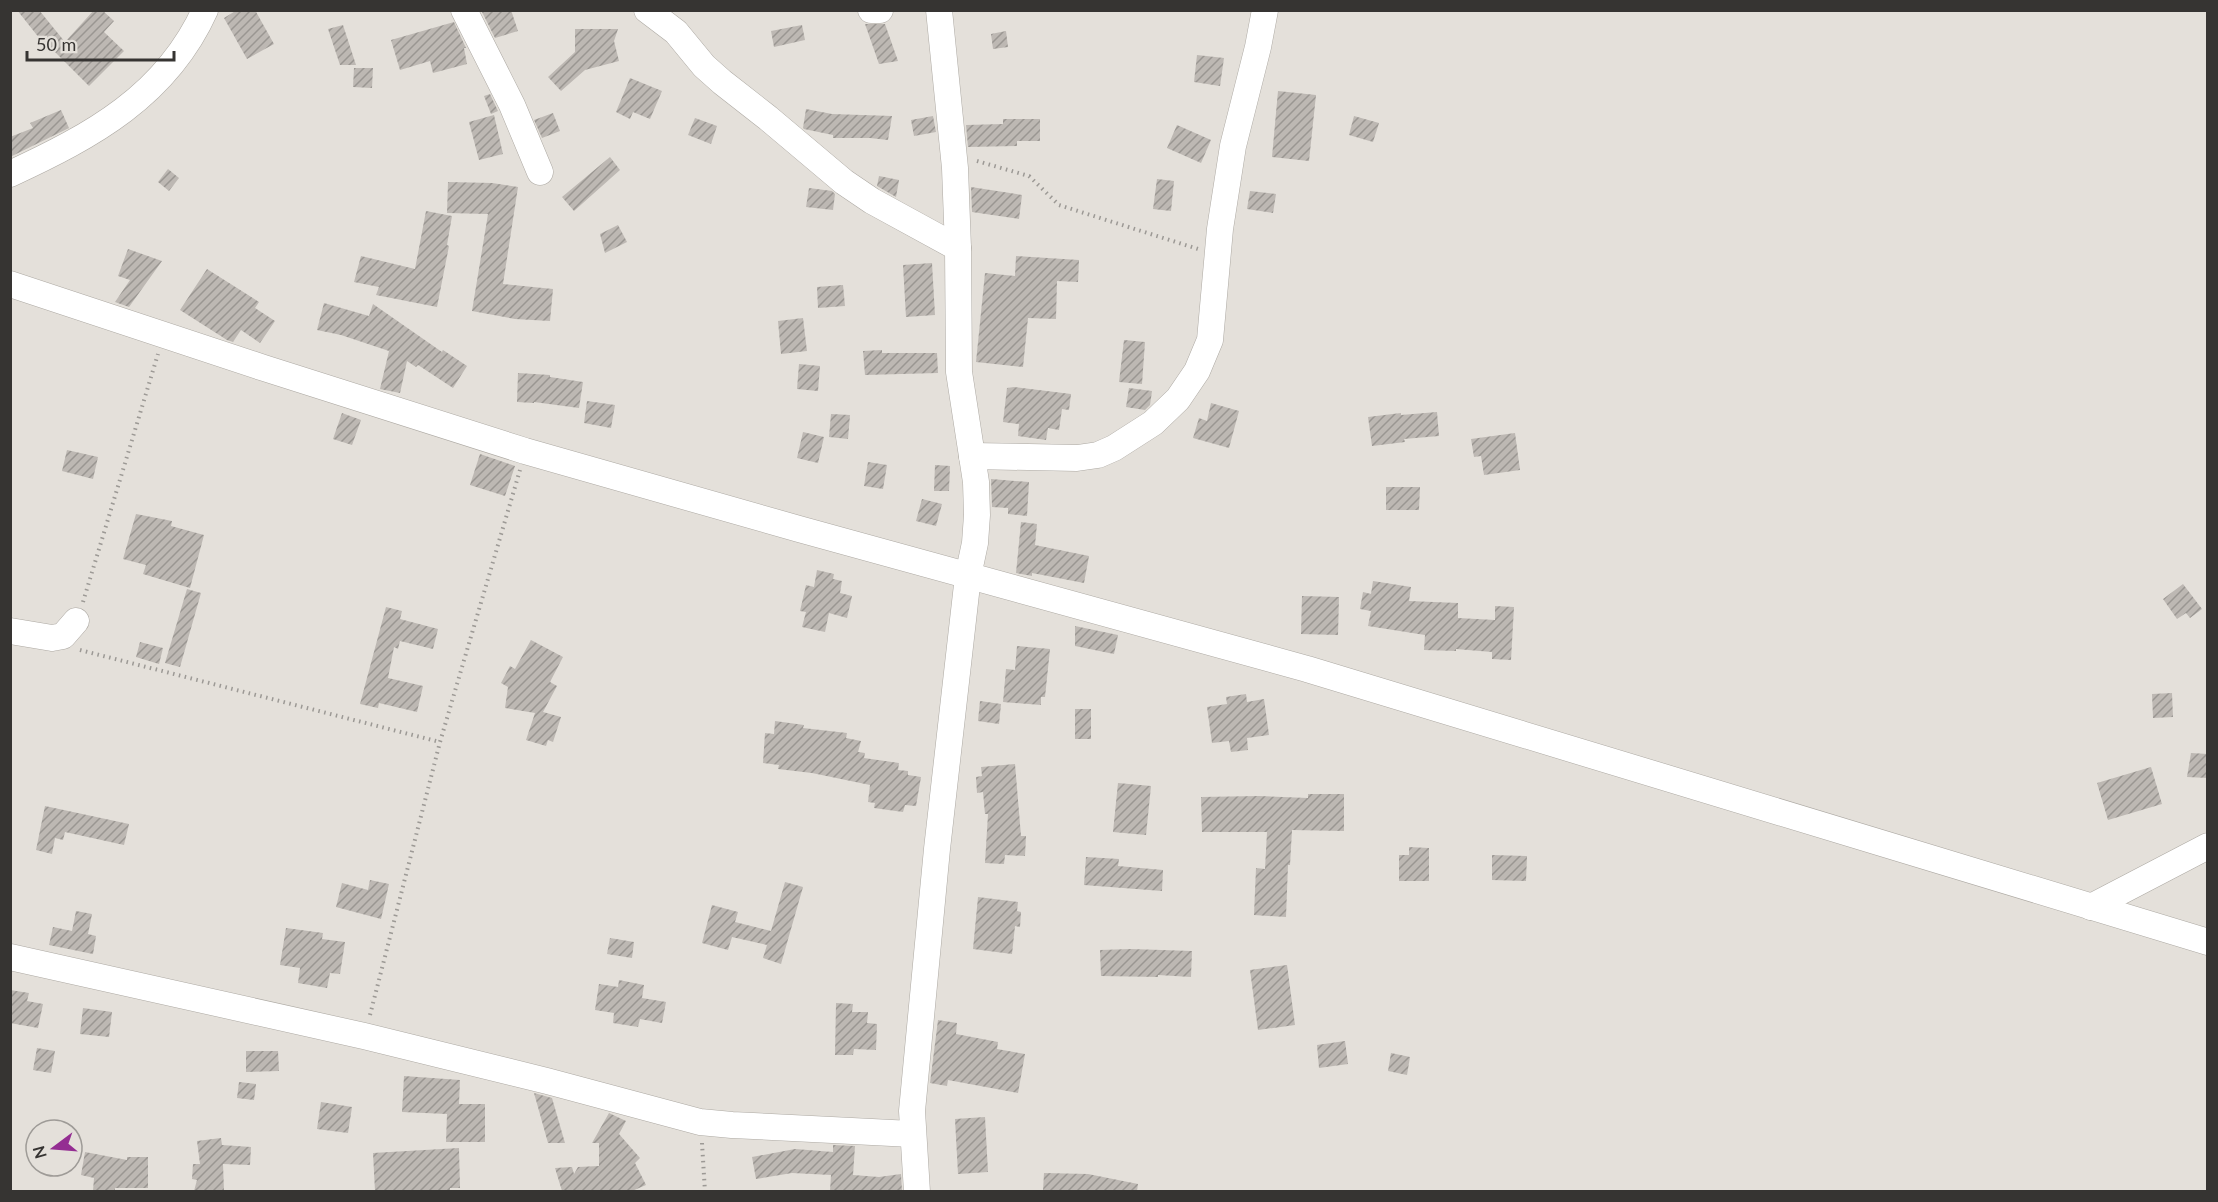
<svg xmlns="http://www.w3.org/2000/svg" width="2218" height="1202" font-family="Lato,sans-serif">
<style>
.building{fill:url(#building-hatch)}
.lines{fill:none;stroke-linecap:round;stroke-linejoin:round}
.minor-casing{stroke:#ada9a3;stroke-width:27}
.path{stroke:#9c9995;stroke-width:4;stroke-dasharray:1.5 4.5;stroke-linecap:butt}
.minor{stroke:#fff;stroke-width:26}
</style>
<defs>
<pattern id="building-hatch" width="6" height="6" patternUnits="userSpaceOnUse" patternTransform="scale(1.5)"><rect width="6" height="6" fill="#bdb8b3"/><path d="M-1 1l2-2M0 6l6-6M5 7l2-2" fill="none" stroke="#9a9692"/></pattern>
</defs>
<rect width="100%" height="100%" fill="#e4e0da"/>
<!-- building -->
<g class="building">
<polygon points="17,10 39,10 65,42 94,10 102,10 114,21 104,32 124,51 89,86 54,51 51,53"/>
<polygon points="237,10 255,10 274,44 247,59 224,18"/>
<polygon points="481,10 511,10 518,31 495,38"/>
<polygon points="454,22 466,48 464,48 467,64 433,73 430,61 400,70 391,40"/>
<polygon points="865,24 885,24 898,61 879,64"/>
<polygon points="343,25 356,65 340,65 328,29"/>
<polygon points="802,25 805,40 774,47 771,31"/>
<polygon points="575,29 618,29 614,41 619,61 585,70 561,91 548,77 575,52"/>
<polygon points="1006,31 1008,47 993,49 991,34"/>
<polygon points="1197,55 1224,58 1220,86 1194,82"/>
<polygon points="354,68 373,68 372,88 353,87"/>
<polygon points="630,78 662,91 650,119 633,112 630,119 616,112"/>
<polygon points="1278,91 1316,95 1309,161 1272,157"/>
<polygon points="490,94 498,111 491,114 484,96"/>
<polygon points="806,109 832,114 892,116 888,140 870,138 833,138 833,135 804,129 803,128"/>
<polygon points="61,110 69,128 10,157 10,137 33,128 30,123"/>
<polygon points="553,113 560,131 542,138 534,120"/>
<polygon points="494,115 503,154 479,160 469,122"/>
<polygon points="933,116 936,132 914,136 911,120"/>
<polygon points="1354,116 1379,123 1373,142 1349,135"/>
<polygon points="695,118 717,126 711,144 688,135"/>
<polygon points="1003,119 1040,119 1040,141 1017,141 1017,146 968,147 966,125 1003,124"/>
<polygon points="1177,125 1211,140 1201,163 1167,148"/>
<polygon points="610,157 620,170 574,211 562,197"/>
<polygon points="168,169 179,178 169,191 158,182"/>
<polygon points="879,176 899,180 896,197 877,186"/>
<polygon points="1157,179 1174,181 1171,211 1153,209"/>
<polygon points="448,182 492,183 518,187 503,284 553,289 550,321 515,319 472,311 488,214 447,213"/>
<polygon points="971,187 1022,195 1019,219 972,212"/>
<polygon points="809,188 832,191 835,194 833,210 806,207"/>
<polygon points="1250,191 1276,194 1273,213 1247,209"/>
<polygon points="426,211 452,216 447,245 449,246 437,307 376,295 379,287 354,282 361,256 415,269"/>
<polygon points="618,225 627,242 605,253 600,234"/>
<polygon points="128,249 162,261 129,307 115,302 130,280 118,276"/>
<polygon points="1016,256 1079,260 1078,282 1057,281 1056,319 1028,318 1023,367 976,362 985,273 1015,276"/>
<polygon points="932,263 935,315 906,317 903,265"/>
<polygon points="207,269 259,302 255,308 275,321 260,343 241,330 233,342 227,340 180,310"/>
<polygon points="843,285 845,306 818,308 817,287"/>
<polygon points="324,303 369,316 373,304 442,352 443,350 467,366 453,388 418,365 416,367 407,361 400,393 380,389 389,351 341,335 317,330"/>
<polygon points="803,318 807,351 781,354 778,321"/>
<polygon points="1124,340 1145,342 1142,384 1119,382"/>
<polygon points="882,350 882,353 937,353 938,373 865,375 863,351"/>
<polygon points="799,364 820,366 818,391 797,389"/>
<polygon points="518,373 550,375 550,377 583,382 579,408 534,402 534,403 517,402"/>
<polygon points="1014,387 1071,394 1069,410 1062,409 1059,430 1048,428 1046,440 1018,436 1019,424 1003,422 1007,388"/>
<polygon points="1129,388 1152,391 1150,405 1145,410 1126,407"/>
<polygon points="587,401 615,405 611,428 584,423"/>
<polygon points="1211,403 1239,411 1229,448 1193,438 1199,418 1207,421"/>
<polygon points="1437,412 1439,436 1404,439 1405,442 1372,446 1368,417 1401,413 1401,415"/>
<polygon points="342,413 361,420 352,445 333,439"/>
<polygon points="831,414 850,415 848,439 829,437"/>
<polygon points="803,432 824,437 818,463 797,458"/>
<polygon points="1515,433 1520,470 1484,475 1481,456 1474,457 1471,439"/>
<polygon points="67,450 98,457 93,479 62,471"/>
<polygon points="480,454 515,466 505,496 470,485"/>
<polygon points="868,462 887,465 883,489 864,486"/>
<polygon points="935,465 950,466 949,491 934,491"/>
<polygon points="991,479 1029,482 1027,516 1008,514 1008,508 992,507"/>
<polygon points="1386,487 1420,487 1419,510 1386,510"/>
<polygon points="922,499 942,504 936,526 916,521"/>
<polygon points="136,514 172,521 171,526 204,535 190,588 143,574 146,565 123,559"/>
<polygon points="1021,522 1037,524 1035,545 1089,556 1084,583 1032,573 1032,576 1016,573"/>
<polygon points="817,570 834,574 833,579 842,581 840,593 852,596 847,618 829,613 825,632 802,627 806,612 800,611 806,585 814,587"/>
<polygon points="1373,581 1411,587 1409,601 1458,603 1458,618 1495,620 1495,606 1514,607 1511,660 1492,659 1492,652 1456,649 1456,651 1424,650 1425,635 1368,626 1371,611 1360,609 1363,592 1371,594"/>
<polygon points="2183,584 2202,609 2190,618 2186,613 2177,619 2163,599"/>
<polygon points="187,589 201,593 180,667 165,663"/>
<polygon points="1302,596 1339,597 1338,635 1301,634"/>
<polygon points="386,607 402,611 400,619 438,629 433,649 400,641 398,649 394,647 388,678 423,686 417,712 379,703 378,708 360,704"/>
<polygon points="1075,626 1118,635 1114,654 1075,646"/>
<polygon points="531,640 563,657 550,682 557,686 543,712 561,717 553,742 548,740 546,746 526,740 535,713 505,708 508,687 501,683 510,666 515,669"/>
<polygon points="140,642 163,648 159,664 136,657"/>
<polygon points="1017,646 1050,649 1045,697 1041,697 1041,705 1003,702 1006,669 1015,670"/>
<polygon points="2172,693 2173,717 2153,718 2152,694"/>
<polygon points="1246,694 1247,702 1264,699 1269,735 1247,738 1248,750 1231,752 1229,741 1212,743 1207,707 1227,704 1226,697"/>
<polygon points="980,701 1001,704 999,724 978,721"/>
<rect x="1075" y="709" width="16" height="30"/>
<polygon points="775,721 804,725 803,728 847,733 846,738 861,741 858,752 865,753 864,758 899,763 898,770 908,771 908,775 921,777 916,806 905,805 903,812 874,808 875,803 868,802 870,785 812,773 778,769 779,765 763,763 765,733 774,734"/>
<polygon points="2191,753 2208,754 2208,778 2187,777"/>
<polygon points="1015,764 1021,836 1026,836 1025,856 1005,855 1004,864 985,863 988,814 985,814 983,792 977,793 976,777 982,776 981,767"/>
<polygon points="2151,767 2162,804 2108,820 2097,783"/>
<polygon points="1118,783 1151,786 1146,835 1113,832"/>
<polygon points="1308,794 1344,794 1344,831 1292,830 1290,865 1288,865 1286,917 1254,915 1256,868 1265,869 1267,832 1202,832 1201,797 1259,796 1308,798"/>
<polygon points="45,806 129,824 124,845 65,832 63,840 55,838 52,854 36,850"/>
<polygon points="1409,847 1429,848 1429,881 1399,881 1399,855 1409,855"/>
<polygon points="1492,855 1527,856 1526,881 1492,880"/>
<polygon points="1086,857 1119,859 1118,866 1163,870 1162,891 1084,885"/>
<polygon points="370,880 389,884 381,919 336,907 342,883 368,890"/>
<polygon points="785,882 803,887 781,964 763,958 767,945 732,937 728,950 702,943 712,905 738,912 735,922 771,931"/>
<polygon points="978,897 1018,902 1017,911 1021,912 1020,927 1015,926 1012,954 973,949"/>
<polygon points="76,911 92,914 88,934 96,936 93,954 49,945 53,927 72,931"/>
<polygon points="286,928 323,933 322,939 345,942 340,974 330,973 327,988 298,983 300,968 280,965"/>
<polygon points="610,938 634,942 632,958 607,954"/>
<polygon points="1131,949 1192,951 1191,977 1158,975 1158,977 1101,976 1100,950"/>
<polygon points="1287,965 1295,1025 1258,1030 1250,970"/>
<polygon points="619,980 644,985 642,998 666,1002 662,1023 640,1019 638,1027 613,1023 614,1013 595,1010 599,984 618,987"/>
<polygon points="10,990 29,993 27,1001 43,1004 38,1028 10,1023"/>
<polygon points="836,1003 853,1004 852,1012 868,1012 867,1023 877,1024 876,1050 854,1049 853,1055 835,1055"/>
<polygon points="83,1008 112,1012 109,1037 80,1034"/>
<polygon points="938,1020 957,1023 956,1034 998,1042 997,1049 1025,1054 1018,1093 948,1080 947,1086 930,1083"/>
<polygon points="1345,1041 1348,1064 1319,1068 1317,1045"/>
<polygon points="37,1048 55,1051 51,1073 33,1070"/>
<polygon points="246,1051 278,1051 279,1071 246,1072"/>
<polygon points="1391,1053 1410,1057 1407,1075 1388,1071"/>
<polygon points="404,1076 460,1080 459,1104 485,1104 485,1142 446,1142 447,1114 402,1112"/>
<polygon points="239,1082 256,1084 254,1100 237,1098"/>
<polygon points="534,1093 552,1098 565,1143 548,1143"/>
<polygon points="321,1102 352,1107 348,1133 317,1129"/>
<polygon points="609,1113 626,1121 619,1134 640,1158 635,1163 646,1185 632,1191 562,1191 555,1168 572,1167 574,1174 578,1167 599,1166 599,1143 592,1143"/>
<polygon points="985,1117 988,1172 958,1174 955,1119"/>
<polygon points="221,1138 222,1145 251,1147 250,1165 223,1164 224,1191 194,1191 197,1180 192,1179 193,1164 200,1164 197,1141"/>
<polygon points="833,1145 855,1146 853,1175 879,1177 901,1174 902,1191 830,1191 831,1175 792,1173 756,1179 752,1157 795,1149 833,1152"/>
<polygon points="459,1148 460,1188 450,1188 450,1191 375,1191 373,1153"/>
<polygon points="85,1152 127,1160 127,1157 148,1157 148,1188 115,1188 115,1191 93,1191 94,1178 81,1175"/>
<polygon points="1044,1173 1088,1174 1138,1184 1137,1191 1043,1191"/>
</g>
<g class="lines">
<!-- minor casing -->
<g class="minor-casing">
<g id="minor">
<polyline points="464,10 512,105 540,172"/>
<polyline points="647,10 676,32 704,66 722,82 768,118 844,182 872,201 958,248"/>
<polyline points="871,10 880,10"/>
<path d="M10,174C92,136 166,96 205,10"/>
<polyline points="10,284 264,368 525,451 799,529 1307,669 2208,942"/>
<polyline points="972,456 1077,458 1098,455 1114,448 1153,423 1178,399 1197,371 1210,340 1220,229 1233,146 1258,47 1265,10"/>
<polyline points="10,631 52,638 63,636 76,621"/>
<polyline points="2091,907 2208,846"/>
<polyline points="10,957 364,1036 547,1081 700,1122 732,1125 912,1134"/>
<polyline points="917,1192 912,1111 937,849 968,576 975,543 977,515 976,482 959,372 958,248 955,168 939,10"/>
</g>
</g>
<!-- path -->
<g class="path">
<polyline points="977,161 1029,176 1059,205 1198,249"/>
<polyline points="83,602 158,354"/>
<polyline points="80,650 440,742"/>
<polyline points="370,1015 440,742 520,470"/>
<polyline points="702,1143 705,1192"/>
</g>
<!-- minor -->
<use href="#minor" class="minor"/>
</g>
<!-- border -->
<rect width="2218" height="1202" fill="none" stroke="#363432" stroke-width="24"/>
<!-- north arrow -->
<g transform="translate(54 1148) rotate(254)"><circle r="28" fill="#e4e0da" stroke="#9e9b97" stroke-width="1.5"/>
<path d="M0-4.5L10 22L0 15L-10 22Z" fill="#942d92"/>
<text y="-9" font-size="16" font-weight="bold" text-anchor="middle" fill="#363432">N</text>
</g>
<!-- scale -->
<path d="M27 51v9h147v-9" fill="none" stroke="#363432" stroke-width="3"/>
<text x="36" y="51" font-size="18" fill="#363432" stroke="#e4e0da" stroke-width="4.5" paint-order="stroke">50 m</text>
</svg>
